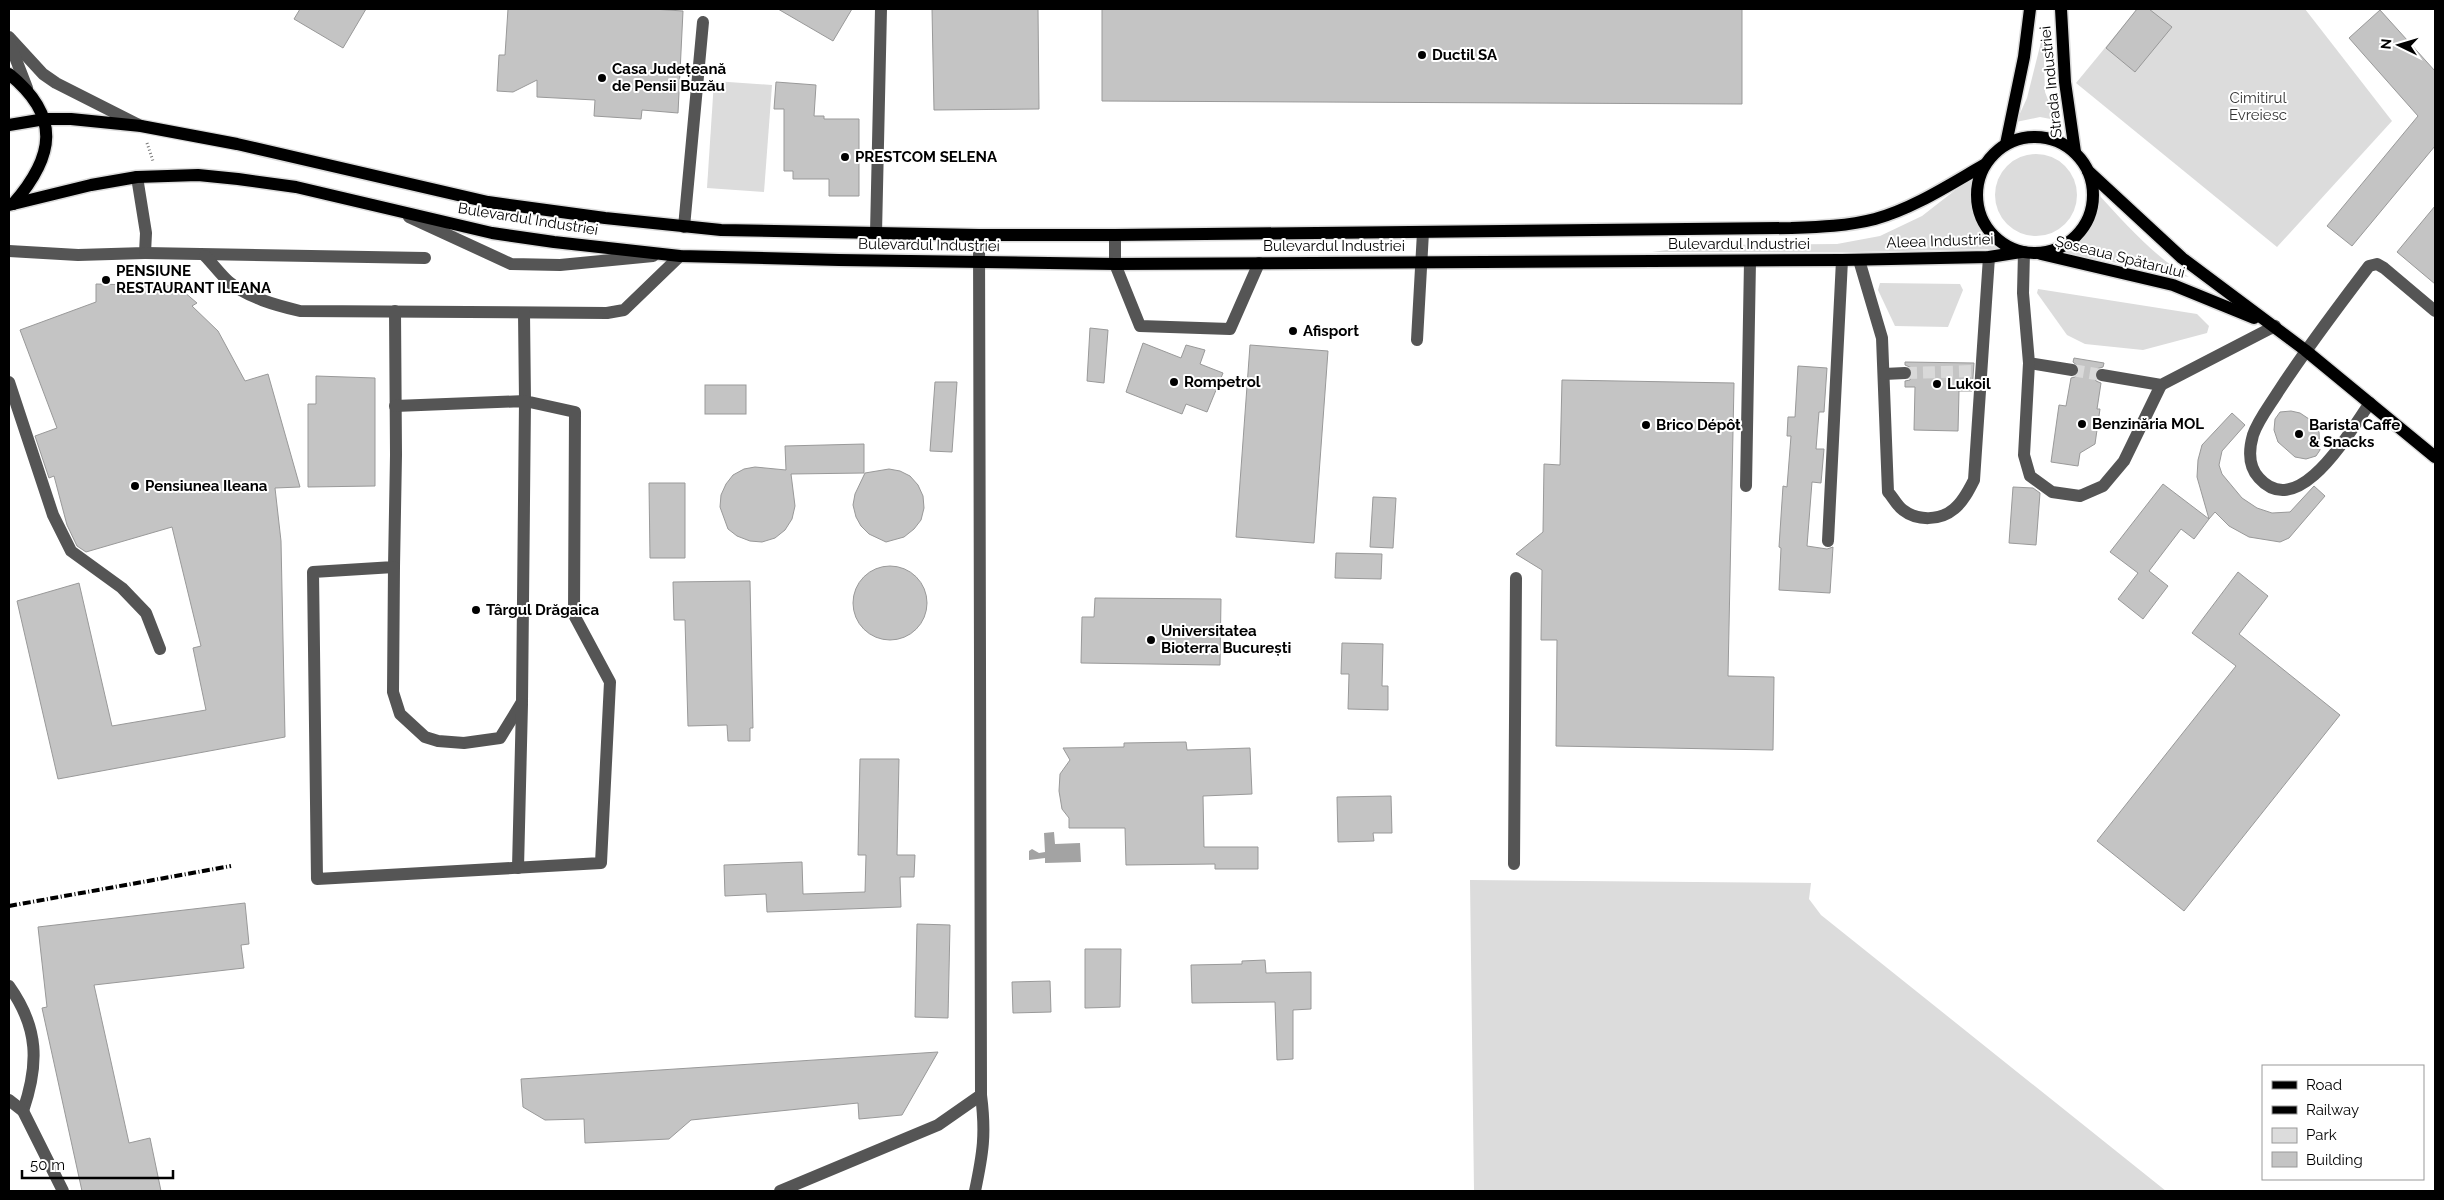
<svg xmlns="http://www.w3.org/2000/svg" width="2444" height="1200" font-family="Raleway,sans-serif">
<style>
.green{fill:#dcdcdc}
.water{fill:#a3a3a3}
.building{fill:#c4c4c4;stroke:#999}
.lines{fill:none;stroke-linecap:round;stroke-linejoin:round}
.minor-tunnel{stroke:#d9d9d9;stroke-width:12;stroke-dasharray:12 6;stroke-linecap:butt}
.major-casing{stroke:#dbdbdb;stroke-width:15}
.path{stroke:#777;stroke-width:3;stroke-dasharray:1 2.5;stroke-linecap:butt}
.minor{stroke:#555;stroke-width:12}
.major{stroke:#000;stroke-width:12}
.rail{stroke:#000;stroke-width:4;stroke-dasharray:8 2.5 1 2.5;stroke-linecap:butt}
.poi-dot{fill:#000;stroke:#fff;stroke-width:2}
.labels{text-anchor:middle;stroke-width:4;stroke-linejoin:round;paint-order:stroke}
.poi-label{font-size:15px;font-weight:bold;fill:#000;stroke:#fff;text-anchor:start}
.street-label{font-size:15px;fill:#000;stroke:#fff}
.park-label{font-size:15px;fill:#333;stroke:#fff}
</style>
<rect width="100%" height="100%" fill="#fff"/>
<!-- green -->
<g class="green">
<polygon points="2137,9 2305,9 2392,121 2277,247 2076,83"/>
<polygon points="2043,34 2045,92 2056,120 2040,117 2016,122 2027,98"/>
<polygon points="714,81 772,85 764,192 707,188"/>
<circle cx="2036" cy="195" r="41"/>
<path d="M1972,177C1974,203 1974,233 1998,249L1856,252H1652L1705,245L1837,244L1880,236L1922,216Z"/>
<path d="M2097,193C2126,224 2152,255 2189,277L2065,253C2086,237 2099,220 2097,193Z"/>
<polygon points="1880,283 1960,284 1963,290 1948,327 1895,326 1878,290"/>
<polygon points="2038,289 2197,314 2209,326 2207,333 2143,350 2085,344 2067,335 2037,293"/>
<polygon points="1470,880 1811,883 1809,899 1821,915 2166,1191 1474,1191"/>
</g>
<!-- water -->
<polygon class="water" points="1054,832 1055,844 1080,843 1081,862 1045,863 1045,858 1029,860 1029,851 1032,849 1039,853 1045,852 1044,833"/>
<!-- building -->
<g class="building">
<polygon points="300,9 366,9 343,48 294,19"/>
<polygon points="508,9 653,9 683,11 678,113 642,110 641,119 594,116 595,100 537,97 537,80 513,92 497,91 499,55 505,55"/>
<polygon points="778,9 852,9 833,41"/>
<polygon points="932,9 1038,9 1039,109 934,110"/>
<polygon points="1102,9 1742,9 1742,104 1102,101"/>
<polygon points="2137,9 2149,9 2172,27 2135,72 2106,48"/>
<polygon points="2380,10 2435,71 2435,146 2352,246 2327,226 2418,116 2349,38"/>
<polygon points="776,82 816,85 814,116 824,116 824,119 859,119 859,196 829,196 829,179 793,179 793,171 784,171 784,109 774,109"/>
<polygon points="2435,206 2435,284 2397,252"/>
<polygon points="96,284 177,286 197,303 192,306 218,331 245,381 268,374 300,487 275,488 281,541 285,737 58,779 17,601 79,583 112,726 206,710 193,648 201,646 172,527 86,552 77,546 67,525 54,476 49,478 35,436 57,428 20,330 96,302"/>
<polygon points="1090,328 1108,330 1104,383 1087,381"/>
<polygon points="1143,343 1181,358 1186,345 1205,350 1200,364 1223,373 1207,412 1186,404 1182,414 1126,392"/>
<polygon points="1250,345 1328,351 1314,543 1236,537"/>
<polygon points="2074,358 2104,363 2103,367 2096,369 2094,374 2096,381 2101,383 2097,409 2100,409 2095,444 2080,453 2078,466 2051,462 2059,405 2066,406 2071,378 2075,377 2080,372 2079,367 2073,362"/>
<polygon points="1905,362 1974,363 1972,391 1959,391 1958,431 1914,430 1915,387 1905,387 1905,381 1910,380 1913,372 1912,368 1905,365"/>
<polygon points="1798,366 1827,368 1824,412 1819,412 1816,449 1824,449 1821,483 1812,482 1807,546 1827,549 1833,547 1830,593 1779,590 1781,548 1779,547 1783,486 1787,487 1791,436 1787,436 1788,417 1795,417"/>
<polygon points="316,376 375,378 375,486 308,487 308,404 316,404"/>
<polygon points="1562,380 1734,383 1728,676 1774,677 1773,750 1556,746 1557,640 1541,640 1542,570 1516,554 1543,532 1544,464 1560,465"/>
<polygon points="935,382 957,382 952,452 930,451"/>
<rect x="705" y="385" width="41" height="29"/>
<polygon points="2291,411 2300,413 2312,421 2319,432 2320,450 2316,456 2306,459 2295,457 2278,442 2274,430 2275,419 2280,412"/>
<polygon points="2232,413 2245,425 2222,451 2219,465 2222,474 2242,498 2257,508 2272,513 2290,512 2314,486 2325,496 2289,538 2280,542 2249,537 2229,526 2215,512 2209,519 2197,477 2198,460 2202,445"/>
<polygon points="864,444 864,473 791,474 795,506 792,519 785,530 775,538 762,542 750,541 737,536 728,529 720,507 721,495 726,484 733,475 744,469 755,467 786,470 785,446"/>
<polygon points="889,469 900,471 910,476 918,485 923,496 924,508 921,520 914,529 904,537 886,542 869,534 861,526 856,517 853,505 855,494 865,473"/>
<polygon points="649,483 685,483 685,558 650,558"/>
<polygon points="2163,484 2209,519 2194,539 2181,529 2149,571 2168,586 2143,619 2118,599 2138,573 2110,552"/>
<polygon points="2013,487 2033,488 2040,493 2036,545 2009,543"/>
<polygon points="1373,497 1396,498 1393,548 1370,547"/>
<polygon points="1336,553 1382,554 1381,579 1335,578"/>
<circle cx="890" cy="603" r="37"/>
<polygon points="2238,572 2268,596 2239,634 2340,715 2184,911 2097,841 2236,666 2192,633"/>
<polygon points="750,581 753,728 750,728 750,741 728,741 727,725 688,726 685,620 674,620 673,582"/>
<polygon points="1095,598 1221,599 1220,665 1081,663 1082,617 1094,617"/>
<polygon points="1342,643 1383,644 1382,686 1388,686 1388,710 1348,709 1349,674 1341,674"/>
<polygon points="1186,742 1187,750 1250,748 1252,794 1203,796 1204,847 1258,847 1258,869 1215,869 1215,864 1126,865 1125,828 1069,828 1069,818 1062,809 1059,791 1060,774 1070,760 1063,748 1124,747 1124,743"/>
<polygon points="860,759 899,759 897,855 915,855 914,877 900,877 901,907 767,912 766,894 725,896 724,865 802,862 803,894 865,892 866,855 858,855"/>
<polygon points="1391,796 1392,833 1373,833 1374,841 1338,842 1337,797"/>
<polygon points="245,903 249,944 241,945 244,968 94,985 129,1143 150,1138 161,1191 82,1191 42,1008 47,1007 38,927"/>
<polygon points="917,924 950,925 948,1018 915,1017"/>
<polygon points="1085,949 1121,949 1120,1007 1085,1008"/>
<polygon points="1265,960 1266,973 1311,972 1311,1009 1293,1010 1293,1059 1277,1060 1275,1002 1192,1003 1191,965 1242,964 1242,961"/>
<polygon points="1050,981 1051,1012 1013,1013 1012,982"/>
<polygon points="938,1052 902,1115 859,1119 858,1103 691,1120 669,1139 585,1143 584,1119 545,1120 523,1107 521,1079"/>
</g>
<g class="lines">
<!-- minor-tunnel -->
<g class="minor-tunnel">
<polyline points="2072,370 2102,375"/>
<polyline points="1905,373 1975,371"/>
</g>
<!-- major casing -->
<g class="major-casing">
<g id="major">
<polyline points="2061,9 2065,82 2075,152"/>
<path d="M9,74C61,116 55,156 13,204"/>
<path d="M9,125L45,119H71L141,126L237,144L488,202L605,218L721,230L979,235H1115L1791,228C1819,227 1848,226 1875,219C1914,208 1949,185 1984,165"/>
<circle cx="2035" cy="195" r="58"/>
<polyline points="2006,144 2024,57 2030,9"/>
<polyline points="2088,171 2182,258 2305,350 2435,457"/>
<polyline points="9,205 91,185 137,177 198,175 238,179 296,187 492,233 554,242 680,256 839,260 1115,264 1842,260 1989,257 2021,252"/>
<polyline points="2041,254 2173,285 2254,318"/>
</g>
</g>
<!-- path -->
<polyline class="path" points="147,143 153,161"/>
<!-- minor -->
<g class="minor">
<polyline points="9,37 43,74 56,83 141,126"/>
<polyline points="10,44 27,88"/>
<polyline points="409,217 511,264 560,265 653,256"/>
<polyline points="684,227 703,22"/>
<polyline points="876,233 881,9"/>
<polyline points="1115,235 1115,264 1140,326 1230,329 1259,263"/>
<polyline points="9,251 78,255 145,253 146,233 137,177"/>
<polyline points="2024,252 2023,293 2029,363 2072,370"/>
<polyline points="145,253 425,258"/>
<path d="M205,256C213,264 220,274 229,282C249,298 275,305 300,311L607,313L624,310L680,256"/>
<path d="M1859,260L1882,338L1888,492C1893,497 1897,506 1903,510C1917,521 1940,521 1954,509C1963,502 1969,490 1974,480L1989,257"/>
<polyline points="395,311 396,455 394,567 313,572 317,879 601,863 610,682 574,615 575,412 525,401 524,313"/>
<polyline points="1417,340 1423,232"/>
<polyline points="2029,363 2024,455 2030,476 2052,492 2080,496 2103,486 2124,461 2161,385"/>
<polyline points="1884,374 1905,373"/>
<polyline points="2102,375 2161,385 2275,326"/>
<polyline points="9,382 53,515 71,551 122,588 146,613 160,649"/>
<path d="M2370,403C2351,429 2299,523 2259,478C2248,466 2249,449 2253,435C2258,420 2270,405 2278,392C2306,349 2337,308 2369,266L2377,264L2384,268L2435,311"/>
<polyline points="1746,486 1750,261"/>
<polyline points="1828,541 1842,260"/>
<polyline points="394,567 393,692 400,714 425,737 438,741 464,743 500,738 522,702 525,401 395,406"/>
<polyline points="1514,864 1516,578"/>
<polyline points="518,868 522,704"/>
<path d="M9,986C39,1028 39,1064 23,1111"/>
<polyline points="9,1100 23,1111 63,1191"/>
<polyline points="780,1191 938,1125 981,1095"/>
<path d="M975,1191C983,1153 986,1134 981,1095L979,235"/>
</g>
<!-- major -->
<use href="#major" class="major"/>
<!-- rail -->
<polyline class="rail" points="9,906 231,866"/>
</g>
<!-- markers -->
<g class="poi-dot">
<circle cx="1422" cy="55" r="5"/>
<circle cx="602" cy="78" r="5"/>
<circle cx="845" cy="157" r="5"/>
<circle cx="106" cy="280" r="5"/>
<circle cx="1293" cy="331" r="5"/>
<circle cx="1174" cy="382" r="5"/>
<circle cx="1937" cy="384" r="5"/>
<circle cx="2082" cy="424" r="5"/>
<circle cx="1646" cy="425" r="5"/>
<circle cx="2299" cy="434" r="5"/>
<circle cx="135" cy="486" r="5"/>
<circle cx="476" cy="610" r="5"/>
<circle cx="1151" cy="640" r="5"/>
</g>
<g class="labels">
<!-- poi labels -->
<g class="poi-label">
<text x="1432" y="60">Ductil SA</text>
<text x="612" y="74">Casa Județeană<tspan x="612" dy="17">de Pensii Buzău</tspan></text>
<text x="855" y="162">PRESTCOM SELENA</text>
<text x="116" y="276">PENSIUNE<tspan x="116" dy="17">RESTAURANT ILEANA</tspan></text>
<text x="1303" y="336">Afisport</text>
<text x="1184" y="387">Rompetrol</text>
<text x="1947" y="389">Lukoil</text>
<text x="2092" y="429">Benzinăria MOL</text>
<text x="1656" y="430">Brico Dépôt</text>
<text x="2309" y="430">Barista Caffe<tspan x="2309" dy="17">&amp; Snacks</tspan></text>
<text x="145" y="491">Pensiunea Ileana</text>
<text x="486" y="615">Târgul Drăgaica</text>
<text x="1161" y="636">Universitatea<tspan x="1161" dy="17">Bioterra București</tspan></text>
</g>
<!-- street labels -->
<g class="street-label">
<text transform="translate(2051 82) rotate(-96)" y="5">Strada Industriei</text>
<text transform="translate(528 219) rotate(9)" y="5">Bulevardul Industriei</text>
<text transform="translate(1940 241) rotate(-2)" y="5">Aleea Industriei</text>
<text x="1739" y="249">Bulevardul Industriei</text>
<text transform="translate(929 245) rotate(1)" y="5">Bulevardul Industriei</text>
<text x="1334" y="251">Bulevardul Industriei</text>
<text transform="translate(2120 257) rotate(14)" y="5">Șoseaua Spătarului</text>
</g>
<!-- park labels -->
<g class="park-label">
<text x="2258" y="103">Cimitirul<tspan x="2258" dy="17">Evreiesc</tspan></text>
</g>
</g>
<!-- border -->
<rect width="2444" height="1200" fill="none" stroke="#000000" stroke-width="20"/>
<!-- legend -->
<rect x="2262" y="1065" width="162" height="115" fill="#ffffff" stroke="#999999"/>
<rect x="2272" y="1081" width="25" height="8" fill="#000000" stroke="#999999"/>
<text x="2306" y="1090" font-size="15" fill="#000000">Road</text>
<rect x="2272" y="1106" width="25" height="8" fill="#000000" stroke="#999999"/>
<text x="2306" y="1115" font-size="15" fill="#000000">Railway</text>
<rect x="2272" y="1128" width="25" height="15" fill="#dcdcdc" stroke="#999999"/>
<text x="2306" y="1140" font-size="15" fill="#000000">Park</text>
<rect x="2272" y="1152" width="25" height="15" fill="#c4c4c4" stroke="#999999"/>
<text x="2306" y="1165" font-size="15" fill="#000000">Building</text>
<!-- north arrow -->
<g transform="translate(2399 45) rotate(275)" stroke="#ffffff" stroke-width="4" paint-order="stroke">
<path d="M0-4L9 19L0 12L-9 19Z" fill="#000000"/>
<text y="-8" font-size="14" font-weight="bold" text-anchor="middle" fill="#000000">N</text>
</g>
<!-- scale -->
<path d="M22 1170v8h151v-8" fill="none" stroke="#000000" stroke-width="2.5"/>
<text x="30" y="1170" font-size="15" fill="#000000" stroke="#ffffff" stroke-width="4" paint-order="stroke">50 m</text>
</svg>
